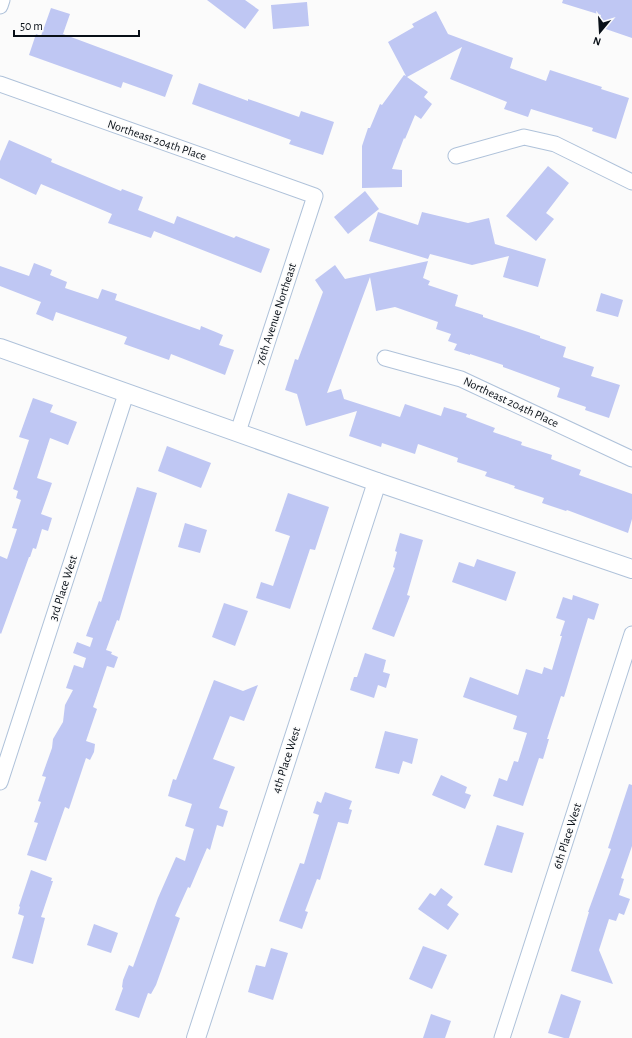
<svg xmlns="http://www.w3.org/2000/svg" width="632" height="1038" font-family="'Alegreya Sans',sans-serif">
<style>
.building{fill:#bfc7f3}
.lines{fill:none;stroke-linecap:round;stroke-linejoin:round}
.minor-casing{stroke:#afc2da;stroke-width:17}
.tertiary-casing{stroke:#afc2da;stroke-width:20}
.minor{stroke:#fff;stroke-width:15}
.tertiary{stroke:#fff;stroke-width:18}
.labels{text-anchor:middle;stroke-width:3;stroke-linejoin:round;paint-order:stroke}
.street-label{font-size:12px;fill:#080f17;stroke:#fbfbfb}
</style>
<rect width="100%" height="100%" fill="#fbfbfb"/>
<!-- building -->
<g class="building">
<polygon points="207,0 245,0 259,10 245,29"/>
<polygon points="563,0 632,0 632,38 597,26 601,15 562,3"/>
<polygon points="307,2 309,26 273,29 271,5"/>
<polygon points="51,8 70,14 63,34 173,75 165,97 123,82 121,88 29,55 36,34 41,36"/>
<polygon points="436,11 448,34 513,58 510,68 546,81 550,70 602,87 601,89 629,98 616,139 592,131 593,128 531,109 528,117 504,109 507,102 450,79 462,47 407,77 428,92 424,97 432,104 421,119 415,115 405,139 404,138 392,169 402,170 402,187 362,188 362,146 368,128 370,128 380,104 382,105 404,75 406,76 388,42 414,27 412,24"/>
<polygon points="199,83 248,101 248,99 299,117 301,111 334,122 323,155 289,144 291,140 192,104"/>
<polygon points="9,140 52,159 51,162 121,191 122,189 143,197 138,210 174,224 177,216 234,238 236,236 270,249 261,273 154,231 151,238 108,223 112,214 41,184 36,195 0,178 0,161"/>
<polygon points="548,166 569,183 546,213 554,219 536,241 506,216"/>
<polygon points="365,191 379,209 348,234 334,217"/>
<polygon points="378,212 418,225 422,212 468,223 489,218 495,244 546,259 538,287 503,277 509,256 472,265 430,254 428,259 369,241"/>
<polygon points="428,261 423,278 430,281 428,285 458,295 455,306 483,315 483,317 540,336 540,338 566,347 563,357 594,367 591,376 620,385 609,418 585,410 586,407 557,397 560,388 503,367 503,365 470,354 470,355 454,350 457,344 448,341 451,334 436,329 438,322 395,307 376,311 370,277 327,393 341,389 344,399 400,417 405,404 441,416 444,407 467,414 466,417 495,428 493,432 522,442 521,445 552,455 551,459 581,470 579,475 632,494 632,519 628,533 567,510 566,511 542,503 544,498 514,488 515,486 485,476 487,472 457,462 458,458 418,444 415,454 382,443 381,447 349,436 357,411 306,426 297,394 285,390 295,359 298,360 323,292 315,280 335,265 345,279"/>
<polygon points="34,263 52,270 50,275 67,282 65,288 98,299 102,289 117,294 115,300 200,330 201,326 223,335 219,345 234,350 225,375 171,354 169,360 124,344 127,337 56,312 53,321 36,314 41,302 0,286 0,266 29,276"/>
<polygon points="601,293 623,300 618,317 596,311"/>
<polygon points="33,398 53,405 50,412 77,422 68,445 50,438 37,478 52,483 41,514 52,518 48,531 42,529 36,549 33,548 30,557 29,557 1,634 0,633 0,556 7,559 17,529 12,528 21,500 16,498 18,491 13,489 29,440 19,437"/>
<polygon points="167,446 211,463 201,488 158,471"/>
<polygon points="137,487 157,493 119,621 117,620 106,650 112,652 111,654 118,657 114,668 107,666 93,707 97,709 86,741 95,744 94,752 90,760 86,758 69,809 65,807 46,861 27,855 38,823 34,822 41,802 38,801 46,777 42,776 52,748 53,739 63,722 65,705 73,690 66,688 74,665 83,668 86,658 73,653 77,642 90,647 93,638 86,636 99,601 101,602"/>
<polygon points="288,493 329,507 315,550 310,549 290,609 256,598 261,582 273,586 290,536 275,531"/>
<polygon points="185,523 207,530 200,553 178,547"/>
<polygon points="400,533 423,540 407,595 410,596 394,637 372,629 395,568 393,567 397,552 395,551"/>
<polygon points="477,559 516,572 506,601 452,582 459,562 474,567"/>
<polygon points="573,595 599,604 594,620 588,618 564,697 561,696 547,739 549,739 543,759 539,758 523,806 493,796 499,778 507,781 514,761 518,762 527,733 513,729 517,716 463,697 470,677 518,695 526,669 542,674 544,667 552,670 562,636 560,636 565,621 556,618 563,597 572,600"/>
<polygon points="224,603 248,611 235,646 212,637"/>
<polygon points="365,653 386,660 383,672 390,674 386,688 378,685 374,698 350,690 354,677 357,677"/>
<polygon points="214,680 243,691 258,685 244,721 230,716 213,759 235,767 219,808 228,811 223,827 217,825 210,850 207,848 190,888 188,887 175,916 180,918 156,985 151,994 148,993 139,1018 115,1010 123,988 122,987 123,980 129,965 133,967 158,898 176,857 185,861 194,829 185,826 192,804 168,796 173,779 176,780"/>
<polygon points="385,731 418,739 412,764 403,761 399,774 375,768"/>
<polygon points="441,775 467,787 465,793 471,795 465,809 432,795"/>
<polygon points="629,784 632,785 632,846 621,878 624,879 619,895 630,899 624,915 619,913 616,921 609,919 599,950 613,984 571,971 589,912 588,912 611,849 608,848"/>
<polygon points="325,792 352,801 349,809 352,810 348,824 338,822 320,880 317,879 305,911 308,912 302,929 279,921 300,863 304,864 319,815 313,813 317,801 321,803"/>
<polygon points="497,825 524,833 512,873 484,865"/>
<polygon points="31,870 52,878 51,881 53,881 41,917 45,918 33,964 12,958 24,916 18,914 20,907 19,906"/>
<polygon points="441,888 453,897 447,905 459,914 448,930 418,909 430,893 435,896"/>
<polygon points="94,924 118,933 111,953 87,945"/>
<polygon points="423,946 447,955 432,989 409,979"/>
<polygon points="271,948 288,953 273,1000 248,992 256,965 265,967"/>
<polygon points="561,994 581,1001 569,1038 564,1038 548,1033"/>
<polygon points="431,1014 451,1021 445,1038 423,1038"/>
</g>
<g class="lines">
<!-- minor casing -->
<g class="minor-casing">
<g id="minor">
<polyline points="0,6 2,0"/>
<polyline points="0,84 315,196 238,432"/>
<polyline points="456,156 524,137 555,144 632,182"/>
<polyline points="385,358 461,379 632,459"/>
<polyline points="0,782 126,394"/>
<polyline points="502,1038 632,634"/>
</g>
</g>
<!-- tertiary casing -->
<g class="tertiary-casing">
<g id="tertiary">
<polyline points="0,348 377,482 632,569"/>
<polyline points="196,1038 377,482"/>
</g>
</g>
<!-- minor -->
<use href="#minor" class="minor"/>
<!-- tertiary -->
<use href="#tertiary" class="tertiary"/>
</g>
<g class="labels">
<!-- street labels -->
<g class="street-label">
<text transform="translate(157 140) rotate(19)" y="4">Northeast 204th Place</text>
<text transform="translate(276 314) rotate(-72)" y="4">76th Avenue Northeast</text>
<text transform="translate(511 402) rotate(25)" y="4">Northeast 204th Place</text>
<text transform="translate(63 588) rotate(-72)" y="4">3rd Place West</text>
<text transform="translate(286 760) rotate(-72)" y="4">4th Place West</text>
<text transform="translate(567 836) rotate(-72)" y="4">6th Place West</text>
</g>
</g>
<!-- north arrow -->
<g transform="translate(600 32) rotate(198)" stroke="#fbfbfb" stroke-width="3" paint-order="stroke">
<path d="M0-3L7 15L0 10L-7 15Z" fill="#080f17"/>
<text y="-6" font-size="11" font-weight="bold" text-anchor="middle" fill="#080f17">N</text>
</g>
<!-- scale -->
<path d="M14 30v6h125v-6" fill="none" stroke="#080f17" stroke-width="2"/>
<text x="20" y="30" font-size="12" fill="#080f17" stroke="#fbfbfb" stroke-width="3" paint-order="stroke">50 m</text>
</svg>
